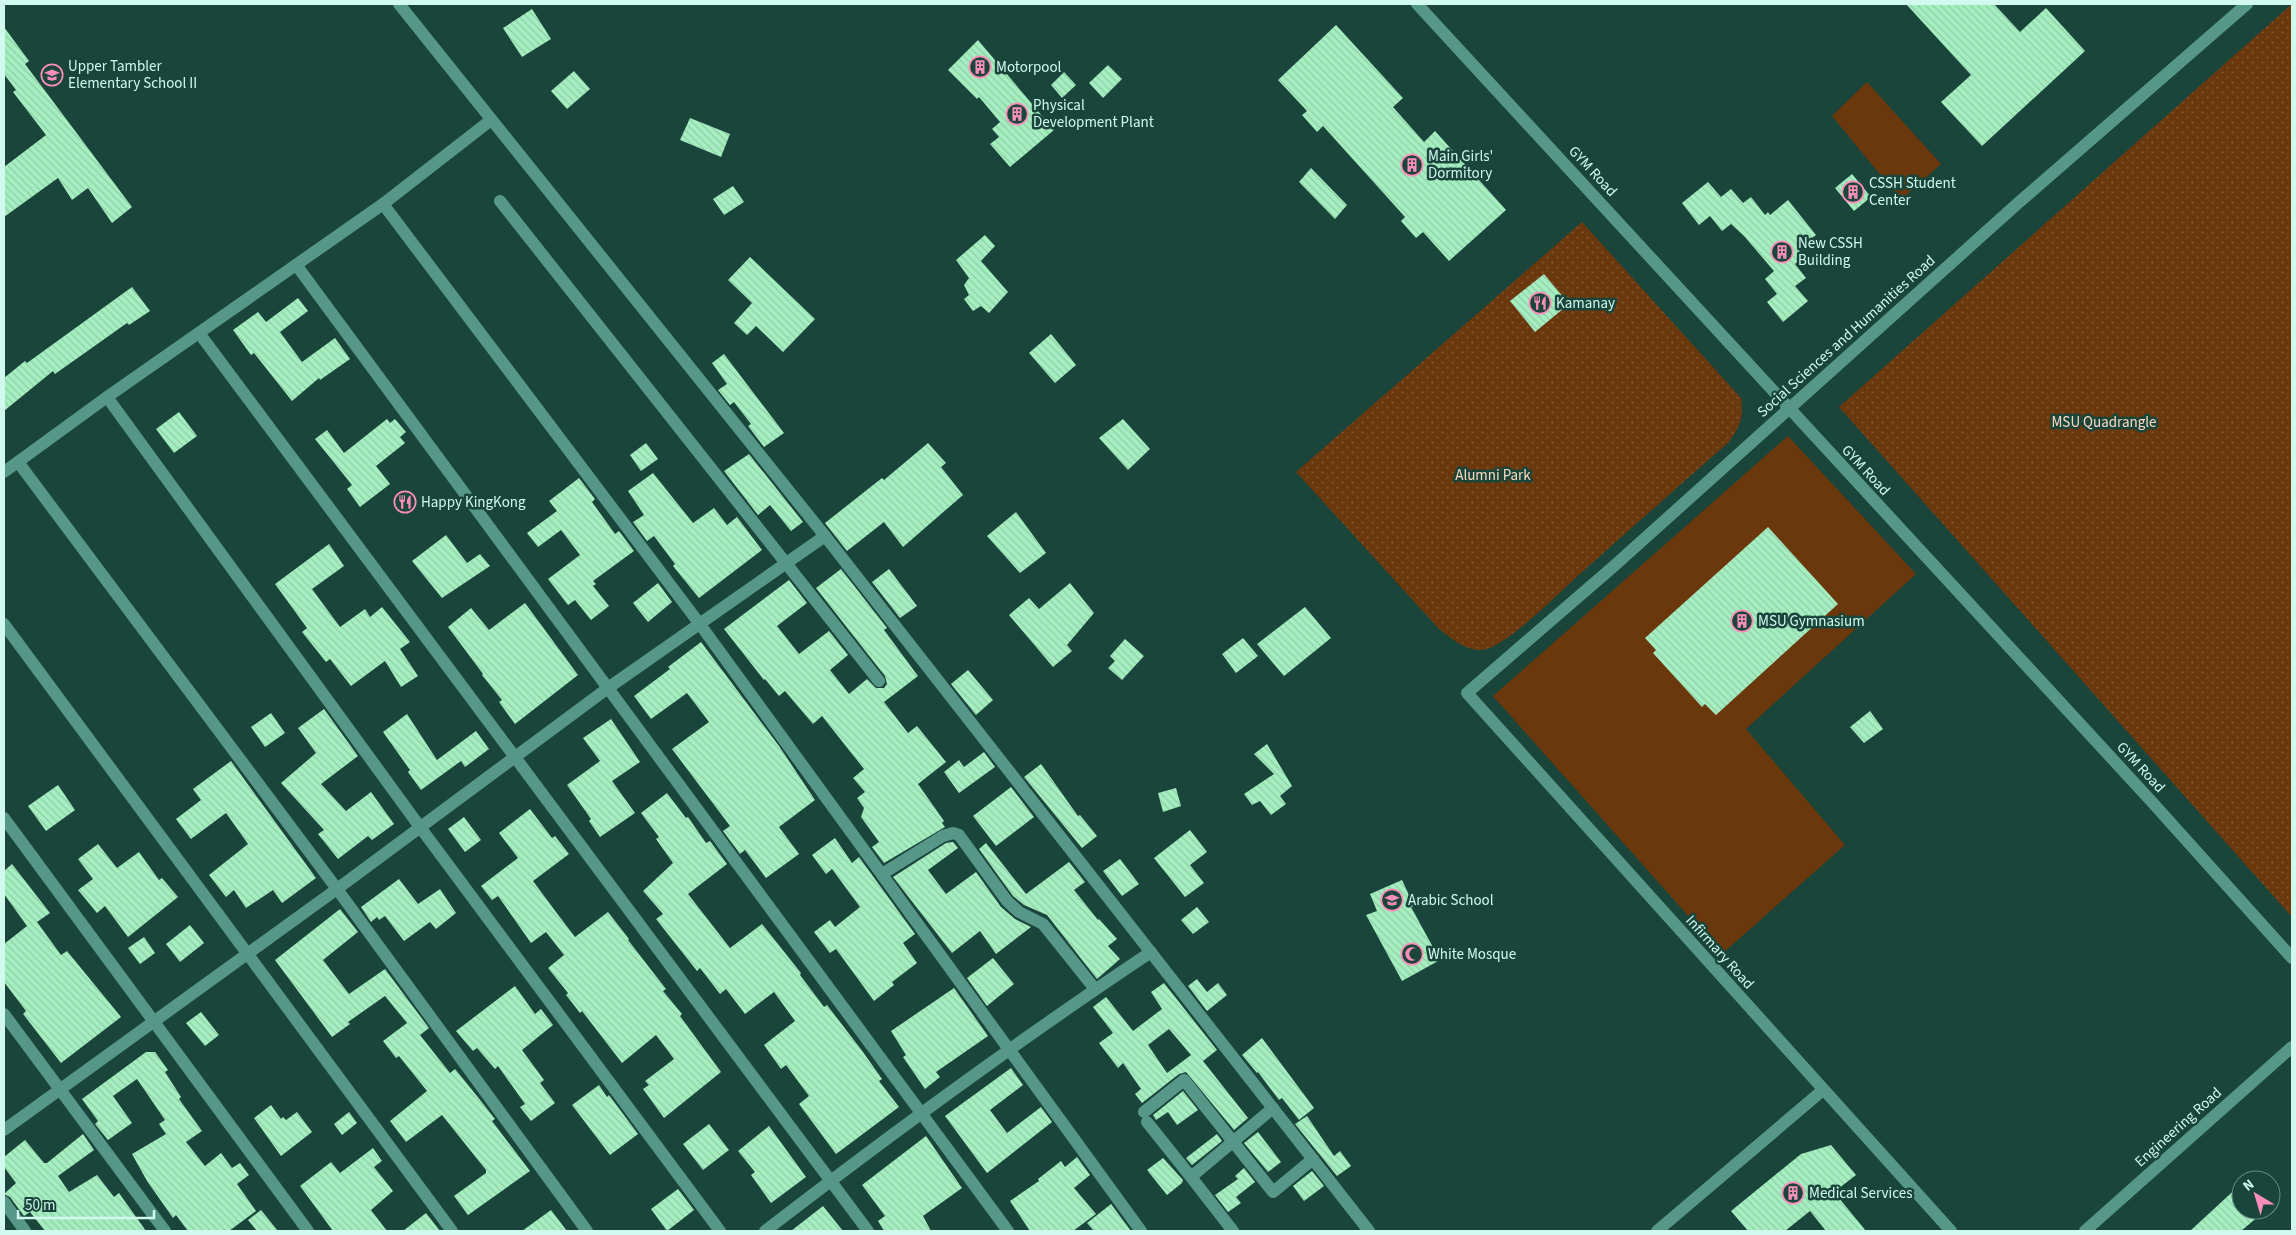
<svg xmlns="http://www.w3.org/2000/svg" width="2296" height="1235" font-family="'Source Sans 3',sans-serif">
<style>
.green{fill:#6a380c}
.park{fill:url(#park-dots)}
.building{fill:url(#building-back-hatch);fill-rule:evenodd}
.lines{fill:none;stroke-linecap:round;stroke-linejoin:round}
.minor{stroke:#579788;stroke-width:12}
.labels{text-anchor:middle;stroke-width:5;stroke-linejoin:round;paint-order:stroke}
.poi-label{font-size:15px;fill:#d2f9ee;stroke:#19453b;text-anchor:start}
.street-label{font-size:15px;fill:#d2f9ee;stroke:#19453b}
.park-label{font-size:15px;fill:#fbd8c0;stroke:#19453b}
</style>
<defs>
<pattern id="park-dots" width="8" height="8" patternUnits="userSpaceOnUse" patternTransform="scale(1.25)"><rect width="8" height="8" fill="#6a380c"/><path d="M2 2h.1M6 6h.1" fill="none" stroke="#7e5630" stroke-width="1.8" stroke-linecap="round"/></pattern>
<pattern id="building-back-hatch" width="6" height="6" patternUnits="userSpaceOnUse" patternTransform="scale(1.25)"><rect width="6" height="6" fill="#a5eec0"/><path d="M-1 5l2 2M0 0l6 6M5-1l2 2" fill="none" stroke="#91cda8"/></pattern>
</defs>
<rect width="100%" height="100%" fill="#19453b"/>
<!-- green -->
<g class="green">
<polygon points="1867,82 1941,164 1901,200 1832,116"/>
<polygon points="1788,436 1916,574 1746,729 1845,845 1722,954 1493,696"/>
</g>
<!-- park -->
<g class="park">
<polygon points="2292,4 2292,917 1839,407"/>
<path d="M1582,222L1741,398C1744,417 1740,427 1729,442C1679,486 1630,529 1581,573C1560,592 1512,641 1487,649C1469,654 1454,640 1440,630L1296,472Z"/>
</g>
<!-- building -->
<g class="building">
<polygon points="1906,4 1994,4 2020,32 2046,8 2085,51 1982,146 1941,102 1971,75"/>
<polygon points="532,9 551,39 522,57 503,28"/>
<polygon points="1336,25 1403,98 1393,107 1424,142 1435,131 1506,210 1449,261 1423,232 1416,238 1401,221 1405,217 1323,126 1317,132 1302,115 1307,111 1278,80"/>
<polygon points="4,27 29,61 25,64 132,207 112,223 88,188 72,200 58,178 4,217 4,167 46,135 13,92 16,90 4,74"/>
<polygon points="978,40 1054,130 1010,167 990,144 999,137 992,129 1000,122 979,97 977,99 948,70"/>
<polygon points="1108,65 1122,79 1103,98 1089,83"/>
<polygon points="574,71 590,89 567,109 551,91"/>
<polygon points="1064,72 1076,85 1062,98 1051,85"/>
<polygon points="690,118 730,134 721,157 680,140"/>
<polygon points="1311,168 1347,205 1335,219 1299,182"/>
<polygon points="1852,174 1871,197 1854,211 1835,188"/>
<polygon points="1708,182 1721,197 1731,189 1743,203 1751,197 1765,215 1768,212 1770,215 1788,200 1816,235 1798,249 1804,256 1795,264 1806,278 1795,286 1808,301 1783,322 1767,302 1777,294 1765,279 1774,271 1744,236 1731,224 1722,231 1710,216 1699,225 1682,203"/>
<polygon points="733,186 744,202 724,215 713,199"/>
<polygon points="985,235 995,246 981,261 1008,292 989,313 981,306 973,311 964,299 969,295 964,285 969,278 956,260"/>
<polygon points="750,257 815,319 783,352 756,326 747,335 734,323 752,303 728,280"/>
<polygon points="1544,274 1569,304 1535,332 1510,301"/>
<polygon points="132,287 150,311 129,325 127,323 55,374 53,371 4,411 4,378 25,361 27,363"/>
<polygon points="298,298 308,311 280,332 302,362 335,338 350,359 320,380 319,378 292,401 254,353 251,355 233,330 258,312 266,322"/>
<polygon points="1051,334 1076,365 1055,383 1029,353"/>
<polygon points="724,354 784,433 764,447 748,426 751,424 734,402 730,405 718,390 727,384 712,363"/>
<polygon points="179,412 197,436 174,453 156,429"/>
<polygon points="387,419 390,423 395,419 406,432 400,437 405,443 376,466 390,484 360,507 347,489 352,485 315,439 327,430 344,453"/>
<polygon points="1123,419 1150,449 1128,470 1099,438"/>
<polygon points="646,443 658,459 641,471 630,455"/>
<polygon points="928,443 946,463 941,467 963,495 903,547 884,522 847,551 825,523 882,478 884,480"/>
<polygon points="749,454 803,522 791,531 770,505 758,515 724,471"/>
<polygon points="653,473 693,523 714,508 727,525 737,517 762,550 699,598 673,566 675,564 654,536 647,541 633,522 644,515 628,491"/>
<polygon points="579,478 595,499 592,502 615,534 619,531 634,551 593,581 596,584 593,586 609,606 591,620 575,600 568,605 548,579 580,555 561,530 538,547 527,533 557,511 549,501"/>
<polygon points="1016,512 1046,553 1020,573 987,536"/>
<polygon points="1768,527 1838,604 1716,715 1705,704 1702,707 1653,653 1656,650 1645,638"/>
<polygon points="446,535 467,563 480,554 490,566 442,598 412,561"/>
<polygon points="329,544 344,566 312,589 340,627 365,609 370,617 382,607 410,642 400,649 418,676 401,687 385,661 351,686 330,659 326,662 302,632 307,628 275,584"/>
<polygon points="841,569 887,628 884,630 918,676 884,702 908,733 917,726 946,762 918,784 944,821 942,823 945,827 884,863 872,847 879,842 861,817 864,808 857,798 865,792 853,778 864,769 822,716 813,724 785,691 779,696 765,679 764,680 724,629 789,580 807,603 777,626 799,654 829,631 848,655 830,670 849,694 867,679 876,688 884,688 887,684 885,676 816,588"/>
<polygon points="889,569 917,606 900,618 872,582"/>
<polygon points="658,583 672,602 648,622 633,603"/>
<polygon points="1070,583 1094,613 1067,645 1072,651 1053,667 1009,615 1029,598 1039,609"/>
<polygon points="525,603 578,675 515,724 499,702 502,700 482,675 483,674 448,627 471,608 489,630"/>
<polygon points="1305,607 1331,638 1284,676 1257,644"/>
<polygon points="1243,638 1258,656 1236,673 1222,654"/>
<polygon points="1125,639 1144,656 1122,680 1108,668 1115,661 1110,656"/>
<polygon points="701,642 779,746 815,800 779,827 799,854 766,878 745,850 740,854 723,831 730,826 672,749 709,722 687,693 651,719 634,696 670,669 668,667"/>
<polygon points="968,670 993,700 976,715 951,684"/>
<polygon points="324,709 358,756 321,784 346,811 371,792 394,824 372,840 368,836 338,859 318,834 324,830 281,783 316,753 298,728"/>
<polygon points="1870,711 1883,729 1864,743 1850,727"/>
<polygon points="271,713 285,733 265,747 251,727"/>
<polygon points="407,714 437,760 476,731 489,749 465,767 461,761 421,790 408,772 410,770 383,732"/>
<polygon points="611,719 640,762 612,781 635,813 600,837 589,821 591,819 567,785 600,761 583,738"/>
<polygon points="1267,744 1292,786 1280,796 1286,804 1271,815 1260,801 1252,805 1244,794 1274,774 1254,754"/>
<polygon points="984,752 995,767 959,793 944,772 959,760 964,767"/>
<polygon points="231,761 316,878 282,903 273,890 246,908 234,890 226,897 209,875 248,844 226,813 191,839 176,819 201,800 193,789"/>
<polygon points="1041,764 1078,816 1080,815 1097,836 1082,848 1024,777"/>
<polygon points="58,785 75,810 46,831 28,806"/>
<polygon points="1011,787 1034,817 996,846 973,816"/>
<polygon points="1176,788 1181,806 1163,812 1158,793"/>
<polygon points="667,793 686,818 688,817 706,843 710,841 727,864 688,894 730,948 762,924 801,973 800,975 824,1007 827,1005 863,1052 882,1079 879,1081 899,1107 836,1154 799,1104 809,1096 786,1065 781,1069 764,1045 795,1021 774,992 745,1014 726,989 720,994 700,968 697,971 656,919 663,914 643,891 673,863 656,839 659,837 641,813"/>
<polygon points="530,809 552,838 555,836 569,854 533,881 556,912 575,937 608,912 629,939 628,940 666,989 663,991 682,1014 680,1016 721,1072 664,1118 643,1089 649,1085 645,1081 674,1059 656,1035 622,1063 582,1011 580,1013 566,995 568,993 548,968 564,955 546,932 531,943 498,896 492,900 481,886 518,858 499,833"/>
<polygon points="464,817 481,840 465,852 448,829"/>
<polygon points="1190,830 1207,852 1190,865 1204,883 1185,897 1154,858"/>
<polygon points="835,838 852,863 859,857 915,934 903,943 917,963 892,982 894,985 874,1001 836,949 830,953 814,932 830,920 835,927 860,907 832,869 826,874 812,855"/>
<polygon points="953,842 958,848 928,870 946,894 976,872 1001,907 1015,919 1031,927 996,954 980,931 952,953 893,877 946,843"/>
<polygon points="986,843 1026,894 1069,862 1085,882 1074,890 1098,920 1099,919 1117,939 1108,946 1120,959 1097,979 1047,915 1024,905 1013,896 979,849"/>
<polygon points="98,844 117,868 139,852 159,880 162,878 178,897 128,937 105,906 97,913 78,890 93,879 78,859"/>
<polygon points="1120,859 1139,884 1122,896 1103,871"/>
<polygon points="12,864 50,913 37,922 61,955 67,951 121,1017 61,1063 23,1014 26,1011 4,982 4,944 27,926 4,894 4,871"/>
<polygon points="399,879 418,904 440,889 456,913 436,929 430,922 404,941 385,916 379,920 377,917 371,922 361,907"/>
<polygon points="1402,880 1414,906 1411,907 1440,960 1402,981 1366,915 1377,911 1370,894"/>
<polygon points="1197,907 1209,922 1193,934 1181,920"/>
<polygon points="340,909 358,932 323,960 349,994 385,969 429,1028 420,1035 450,1073 455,1069 477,1096 495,1119 492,1121 530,1171 468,1215 454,1196 486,1173 486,1170 442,1115 406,1142 390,1121 427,1091 399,1056 396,1058 383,1041 407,1023 385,996 348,1022 350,1024 332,1037 275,960"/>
<polygon points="190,925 204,943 180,962 166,944"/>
<polygon points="144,937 155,953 140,964 128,948"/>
<polygon points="993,958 1014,984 987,1006 967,978"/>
<polygon points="1197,979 1207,992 1218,983 1227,995 1207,1011 1188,986"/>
<path d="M1164,983L1217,1050L1203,1061L1248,1118L1234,1130L1186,1072L1179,1074L1142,1103L1135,1094L1141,1089L1123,1063L1118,1068L1099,1043L1113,1033L1093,1007L1106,997L1133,1031L1162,1009L1151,992ZM1169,1029L1191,1055L1167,1073L1148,1045Z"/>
<polygon points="515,986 535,1014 541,1009 553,1025 522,1050 544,1080 540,1083 555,1103 531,1121 520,1107 525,1104 498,1066 495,1069 477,1048 473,1051 456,1031"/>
<polygon points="954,988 988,1036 936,1072 940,1077 925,1089 903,1057 906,1055 891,1031"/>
<polygon points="201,1012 219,1035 205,1046 186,1023"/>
<polygon points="1262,1038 1314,1108 1299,1120 1282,1098 1279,1100 1258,1072 1257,1073 1242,1055"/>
<polygon points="146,1052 155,1052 168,1070 165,1072 181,1097 179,1099 202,1131 186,1142 205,1166 221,1153 232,1168 240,1163 249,1175 237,1184 256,1211 229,1231 188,1231 176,1215 173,1218 147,1181 132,1154 166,1134 159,1124 165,1120 137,1079 113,1096 132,1123 108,1140 95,1124 98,1121 82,1099"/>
<polygon points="1011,1068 1023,1085 990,1110 1007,1133 1041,1107 1052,1122 987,1173 945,1116"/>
<polygon points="599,1085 607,1097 609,1095 638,1134 610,1155 572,1105"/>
<polygon points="1183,1091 1198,1110 1177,1125 1168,1112 1156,1120 1153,1115"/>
<polygon points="271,1105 281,1119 283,1117 286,1120 297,1112 312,1132 281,1156 254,1118"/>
<polygon points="349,1112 357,1123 342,1135 334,1124"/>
<polygon points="1307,1116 1334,1156 1340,1151 1351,1166 1337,1176 1295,1124"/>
<polygon points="709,1124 729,1150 703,1170 683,1144"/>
<polygon points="769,1126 806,1177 771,1203 751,1175 755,1172 738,1151"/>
<polygon points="1258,1132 1281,1162 1268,1172 1244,1143"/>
<polygon points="83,1134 94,1150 58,1176 69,1192 97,1175 114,1197 119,1193 146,1231 45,1231 30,1212 24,1216 10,1197 4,1194 16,1183 4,1167 4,1157 25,1140 44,1163 47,1163"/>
<polygon points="1217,1134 1222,1141 1192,1165 1186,1158"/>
<polygon points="926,1136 962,1188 923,1216 931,1231 884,1231 878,1221 885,1216 862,1185"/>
<polygon points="1831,1145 1856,1175 1834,1192 1866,1231 1826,1231 1810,1211 1785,1231 1748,1231 1731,1211 1801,1154"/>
<polygon points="373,1148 382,1161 374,1167 393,1191 371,1210 387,1231 333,1231 300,1186 331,1162 340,1173"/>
<polygon points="1077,1157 1090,1175 1074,1188 1096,1214 1073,1231 1030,1231 1010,1201 1039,1181 1038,1179 1061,1161 1065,1167"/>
<polygon points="1163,1158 1183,1180 1182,1183 1167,1195 1147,1170"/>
<polygon points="1244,1168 1255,1182 1236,1197 1241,1203 1228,1212 1215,1195 1238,1179 1235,1176"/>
<polygon points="1312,1171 1324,1186 1304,1201 1293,1186"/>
<polygon points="2241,1184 2241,1210 2266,1210 2241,1231 2190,1231"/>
<polygon points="678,1189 694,1210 667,1231 651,1209"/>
<polygon points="1111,1204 1131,1231 1094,1231 1087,1223"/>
<polygon points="823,1206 843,1231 791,1231"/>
<polygon points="261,1210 278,1231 257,1231 248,1220"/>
<polygon points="551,1210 567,1231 522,1231"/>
<polygon points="426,1213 440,1231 403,1231"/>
</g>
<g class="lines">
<!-- minor -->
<g class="minor">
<polyline points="399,4 825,536 1369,1231"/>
<polyline points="1417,4 2152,802 2292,958"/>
<polyline points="500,201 879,681"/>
<polyline points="383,204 699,623 1141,1231"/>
<polyline points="297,266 1008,1231"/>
<polyline points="199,333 868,1231"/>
<polyline points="107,397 420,827 720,1231"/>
<polyline points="18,462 337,889 587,1231"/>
<polyline points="4,472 107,397 383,204 491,120"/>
<polyline points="4,624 452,1231"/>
<polyline points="4,818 308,1231"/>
<polyline points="882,874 943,836 953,833 959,835 1007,901 1019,912 1043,924 1095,989"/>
<polyline points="4,1014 165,1231"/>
<polyline points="1144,1112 1184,1080 1273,1192 1313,1159"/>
<polyline points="1147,1122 1191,1177 1273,1108"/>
<polyline points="4,1130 337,889 608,688 825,536"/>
<polyline points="1191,1177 1233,1231"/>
<polyline points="4,1202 25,1231"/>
<path d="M765,1231C891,1134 1019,1040 1151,952"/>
<polyline points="1657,1231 1823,1090"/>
<polyline points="1951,1231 1467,693 1614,566 2017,204 2247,4"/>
<polyline points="2085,1231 2292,1047"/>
</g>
</g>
<!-- icons -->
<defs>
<g id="building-ring" transform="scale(1.125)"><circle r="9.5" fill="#19453b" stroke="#ff8eba" stroke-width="1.5"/><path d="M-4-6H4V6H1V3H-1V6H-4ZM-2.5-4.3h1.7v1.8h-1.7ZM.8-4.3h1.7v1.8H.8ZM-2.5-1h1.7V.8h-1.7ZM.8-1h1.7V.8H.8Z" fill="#ff8eba"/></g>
<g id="school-ring" transform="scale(1.125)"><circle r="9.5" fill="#19453b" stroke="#ff8eba" stroke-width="1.5"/><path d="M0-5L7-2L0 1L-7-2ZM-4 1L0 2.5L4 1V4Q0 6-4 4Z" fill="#ff8eba"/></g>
<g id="restaurant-ring" transform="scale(1.125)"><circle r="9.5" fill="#19453b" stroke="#ff8eba" stroke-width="1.5"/><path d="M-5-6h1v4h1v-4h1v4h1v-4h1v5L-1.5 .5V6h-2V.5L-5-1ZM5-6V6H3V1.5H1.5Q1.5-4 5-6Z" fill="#ff8eba"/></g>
<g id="mosque-ring" transform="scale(1.125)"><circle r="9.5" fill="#19453b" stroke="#ff8eba" stroke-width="1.5"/><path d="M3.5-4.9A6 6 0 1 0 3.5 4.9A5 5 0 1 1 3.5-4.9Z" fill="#ff8eba"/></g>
</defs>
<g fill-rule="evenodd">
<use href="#building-ring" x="980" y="67"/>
<use href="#school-ring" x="52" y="75"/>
<use href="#building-ring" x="1017" y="114"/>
<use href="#building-ring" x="1412" y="165"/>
<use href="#building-ring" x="1853" y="192"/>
<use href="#building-ring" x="1782" y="252"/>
<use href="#restaurant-ring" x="1540" y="303"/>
<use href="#restaurant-ring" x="405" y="502"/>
<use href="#building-ring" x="1742" y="621"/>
<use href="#school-ring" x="1392" y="900"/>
<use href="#mosque-ring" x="1412" y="954"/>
<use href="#building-ring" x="1793" y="1193"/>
</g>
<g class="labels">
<!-- poi labels -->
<g class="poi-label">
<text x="68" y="71">Upper Tambler<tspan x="68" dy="17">Elementary School II</tspan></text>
<text x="996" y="72">Motorpool</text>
<text x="1033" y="110">Physical<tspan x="1033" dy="17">Development Plant</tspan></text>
<text x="1428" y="161">Main Girls'<tspan x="1428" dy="17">Dormitory</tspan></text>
<text x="1869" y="188">CSSH Student<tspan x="1869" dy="17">Center</tspan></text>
<text x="1798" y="248">New CSSH<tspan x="1798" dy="17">Building</tspan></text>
<text x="1556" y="308">Kamanay</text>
<text x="421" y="507">Happy KingKong</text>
<text x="1758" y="626">MSU Gymnasium</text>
<text x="1408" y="905">Arabic School</text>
<text x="1428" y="959">White Mosque</text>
<text x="1809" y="1198">Medical Services</text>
</g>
<!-- street labels -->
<g class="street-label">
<text transform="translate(1593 171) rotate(47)" y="5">GYM Road</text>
<text transform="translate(1846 336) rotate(-42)" y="5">Social Sciences and Humanities Road</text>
<text transform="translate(1866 470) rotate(47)" y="5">GYM Road</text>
<text transform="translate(2141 767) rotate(47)" y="5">GYM Road</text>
<text transform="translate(1720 952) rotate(48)" y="5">Infirmary Road</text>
<text transform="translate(2178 1127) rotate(-42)" y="5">Engineering Road</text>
</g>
<!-- park labels -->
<g class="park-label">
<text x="2104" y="427">MSU Quadrangle</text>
<text x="1493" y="480">Alumni Park</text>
</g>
</g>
<!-- border -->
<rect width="2296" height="1235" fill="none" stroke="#d2f9ee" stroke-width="10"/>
<!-- north arrow -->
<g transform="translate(2256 1195) rotate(322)"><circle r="24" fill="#19453b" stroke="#638d83"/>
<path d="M0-4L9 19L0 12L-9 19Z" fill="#ff8eba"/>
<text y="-8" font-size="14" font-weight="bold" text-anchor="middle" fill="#d2f9ee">N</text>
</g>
<!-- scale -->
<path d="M18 1210v8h136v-8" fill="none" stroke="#d2f9ee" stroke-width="2.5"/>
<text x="25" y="1210" font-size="15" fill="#d2f9ee" stroke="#19453b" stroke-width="4" paint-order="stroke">50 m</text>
</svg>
